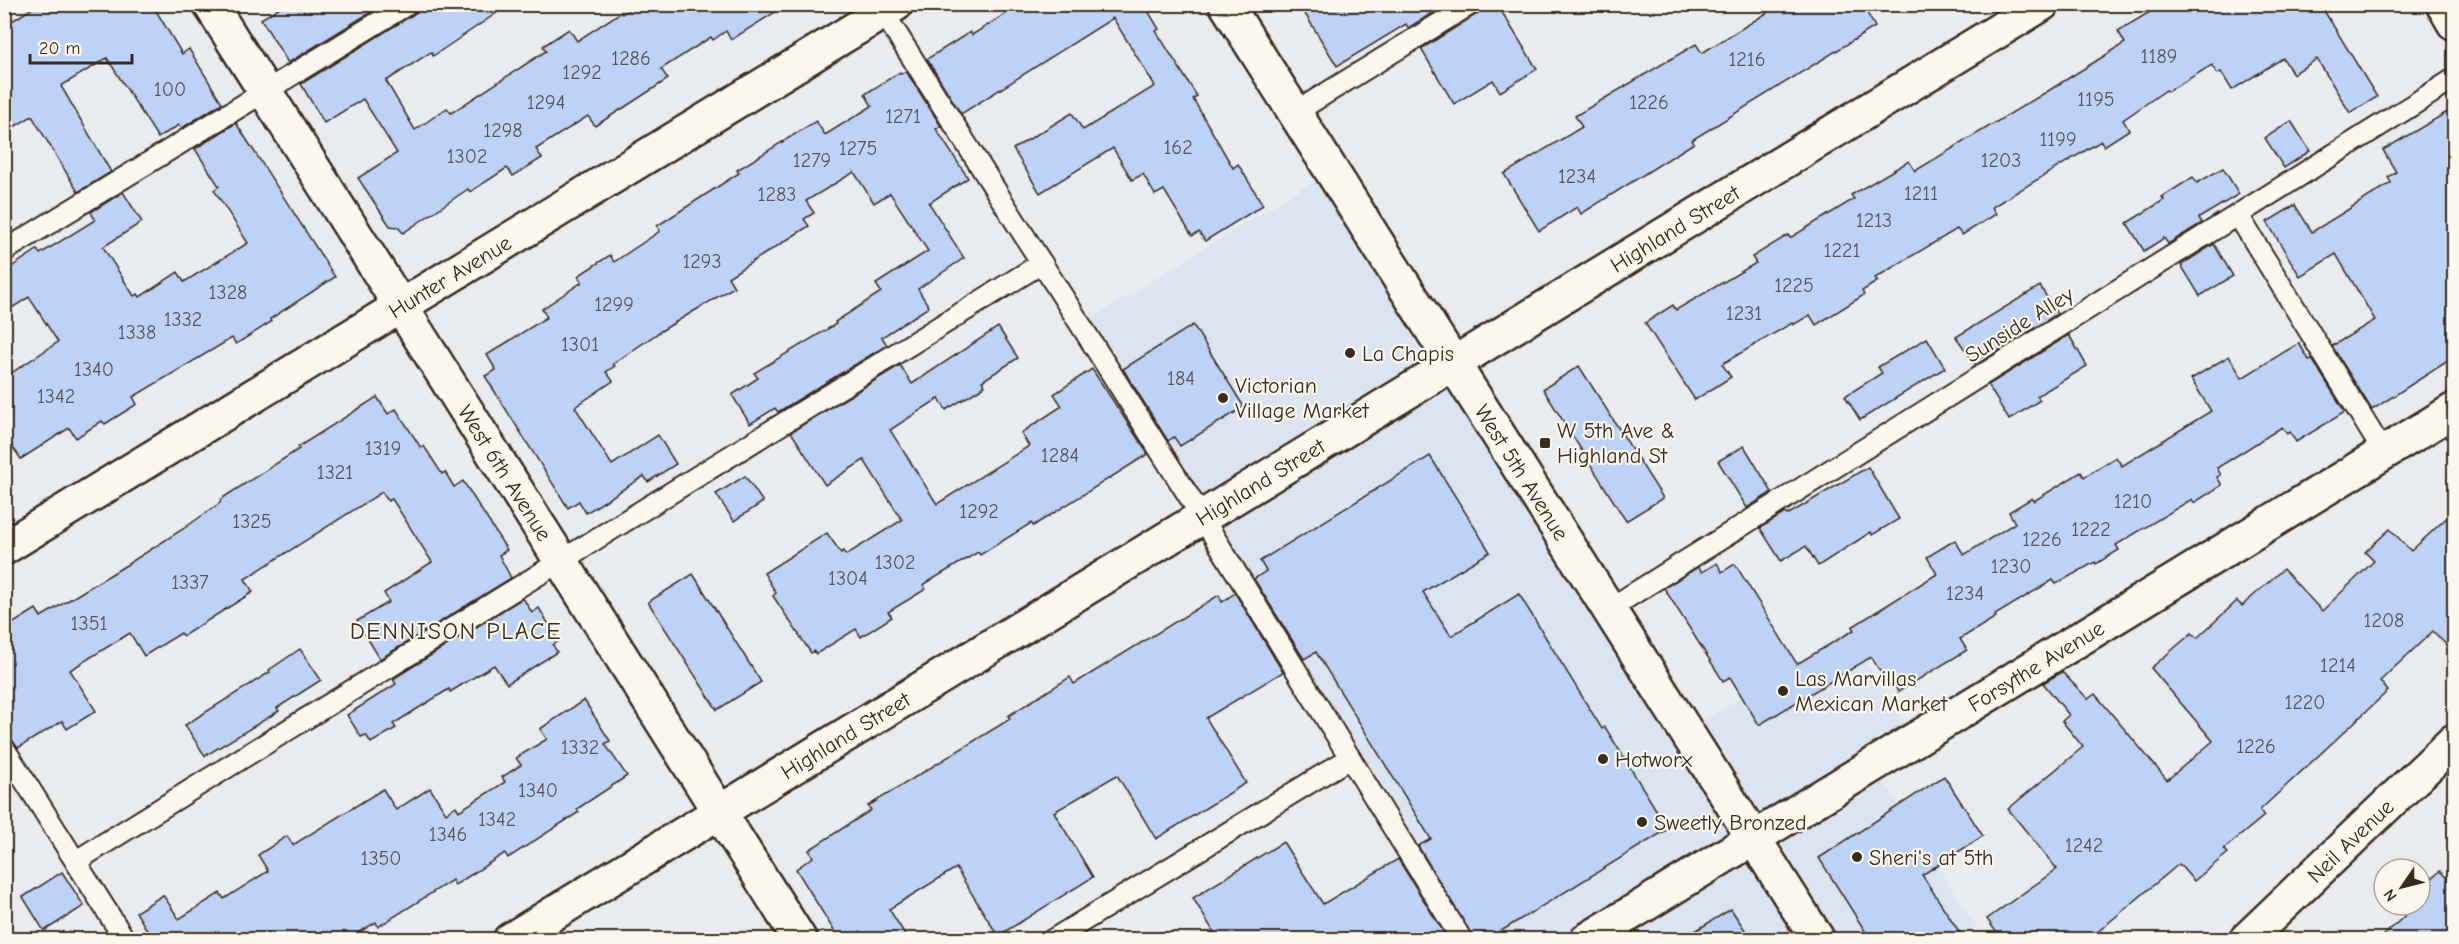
<svg xmlns="http://www.w3.org/2000/svg" width="2459" height="944" font-family="'Comic Neue',sans-serif">
<style>
.built{fill:#dbe4f1}
.building{fill:#bdd2f7;stroke:#3b2a1e;stroke-width:1.5}
.lines{fill:none;stroke-linecap:round;stroke-linejoin:round}
.lane-casing{stroke:#3b2a1e;stroke-width:24}
.street-casing{stroke:#3b2a1e;stroke-width:38}
.secondary-casing{stroke:#3b2a1e;stroke-width:38}
.lane{stroke:#fbf7ec;stroke-width:20}
.street{stroke:#fbf7ec;stroke-width:33}
.secondary{stroke:#fbf7ec;stroke-width:33}
.poi-dot{fill:#3b2a1e;stroke:#fbf7ec;stroke-width:2}
.labels{text-anchor:middle;stroke-width:4.5;stroke-linejoin:round;paint-order:stroke}
.number-label{font-size:20px;fill:#5c5454}
.street-label{font-size:22px;fill:#3b2a1e;stroke:#fbf7ec}
.poi-label{font-size:22px;fill:#3b2a1e;stroke:#fbf7ec;text-anchor:start}
.neighbourhood-label{font-size:24px;letter-spacing:1.5px;fill:#3b2a1e;stroke:#fbf7ec}
</style>
<rect width="100%" height="100%" fill="#e8ecef"/>
<filter id="ink" filterUnits="userSpaceOnUse"><feTurbulence type="fractalNoise" baseFrequency=".0167" numOctaves="2"/><feDisplacementMap in="SourceGraphic" scale="12" xChannelSelector="R" yChannelSelector="G"/><feConvolveMatrix kernelMatrix="1 2 1 2 8 2 1 2 1" color-interpolation-filters="sRGB"/></filter>
<g filter="url(#ink)">
<!-- built -->
<polygon class="built" points="1331,170 1688,731 1846,631 1915,739 1873,765 1977,928 1959,940 1639,939 1627,920 1588,939 1462,939 1081,325"/>
<!-- building -->
<g class="building">
<polygon points="39,4 152,4 182,54 189,49 222,103 182,128 179,125 158,138 107,58 61,86 111,172 78,192 32,116 4,133 4,26"/>
<polygon points="285,4 384,4 288,63 261,19"/>
<polygon points="420,4 510,4 433,56 431,52 386,81 415,130 447,108 451,113 546,51 543,46 569,29 577,41 621,12 622,14 637,4 788,4 731,40 726,31 713,40 711,37 661,69 668,79 628,105 595,126 588,116 536,149 542,158 513,176 507,168 470,192 468,189 403,233 398,227 390,226 358,178 397,153 363,99 324,123 301,84 414,14"/>
<polygon points="1021,4 1144,4 1159,29 1156,31 1197,96 1193,99 1233,168 1238,164 1263,205 1205,241 1199,232 1192,236 1164,190 1155,195 1143,174 1132,180 1113,148 1040,193 1013,149 1072,113 1083,130 1155,86 1113,18 961,114 927,59 970,32 972,35"/>
<polygon points="1299,4 1447,4 1408,28 1406,24 1337,66"/>
<polygon points="1483,4 1497,4 1537,69 1500,92 1493,80 1454,104 1421,49 1477,14"/>
<polygon points="1762,4 1862,4 1875,27 1692,140 1694,143 1581,214 1577,207 1539,231 1504,174 1582,127 1575,116 1696,44 1702,53 1767,13"/>
<polygon points="2163,4 2320,4 2377,97 2350,113 2317,59 2293,74 2283,58 2232,90 2221,72 2217,74 2212,65 2167,92 2166,90 2123,120 2129,130 2104,146 2101,141 1992,207 1996,214 1962,235 1957,229 1875,278 1878,281 1862,291 1864,295 1816,325 1810,315 1793,325 1792,323 1722,364 1731,377 1695,400 1645,323 1673,305 1676,310 1756,263 1752,257 1788,235 1790,238 1854,199 1851,195 1909,161 1915,171 2048,91 2125,43 2118,31"/>
<polygon points="906,71 941,126 936,129 968,178 929,203 964,258 918,289 929,307 882,337 887,345 778,412 775,408 750,424 732,395 758,378 754,373 836,324 835,322 881,292 876,284 928,251 890,193 874,203 854,172 806,201 814,213 804,219 809,226 728,277 734,287 661,331 613,364 615,366 606,372 613,381 575,407 612,465 658,435 676,464 648,482 644,476 586,513 579,501 568,508 485,376 496,370 487,355 547,317 542,309 582,282 578,276 610,255 614,262 660,231 657,226 739,173 737,170 816,121 825,135 872,106 865,94 900,72 901,74"/>
<polygon points="2454,108 2454,357 2372,410 2332,346 2375,320 2336,254 2300,276 2267,222 2295,205 2312,232 2391,183 2388,177 2396,172 2383,150"/>
<polygon points="2291,121 2310,151 2284,168 2265,138"/>
<polygon points="236,123 335,277 270,319 271,322 236,344 232,338 133,397 137,404 105,424 102,421 76,438 69,428 21,459 4,435 4,378 58,342 29,297 4,313 4,272 37,250 40,254 95,220 91,212 123,192 142,222 103,247 134,296 138,294 140,297 178,272 184,282 248,243 214,190 219,186 195,149"/>
<polygon points="2223,168 2239,194 2199,218 2202,223 2168,244 2164,238 2144,251 2127,223 2164,200 2162,197 2193,177 2197,183"/>
<polygon points="2214,244 2233,276 2200,296 2181,265"/>
<polygon points="2040,286 2057,314 1976,365 1956,337"/>
<polygon points="1193,325 1244,407 1180,446 1174,437 1168,441 1123,369"/>
<polygon points="998,327 1018,358 982,381 985,386 946,410 939,398 890,430 937,504 1029,446 1021,433 1062,406 1054,394 1092,369 1148,454 1033,526 1031,523 980,555 978,552 923,585 926,589 888,612 892,617 861,637 856,629 816,654 814,651 811,653 773,596 776,593 764,573 827,533 841,553 843,551 846,555 902,520 864,460 825,485 791,432 900,365 912,384"/>
<polygon points="2069,335 2087,366 2037,396 2040,400 2009,420 1988,385"/>
<polygon points="1927,338 1945,368 1860,420 1845,396 1882,373 1878,367"/>
<polygon points="2299,343 2309,360 2312,359 2345,412 2296,442 2290,432 2287,434 2282,427 2217,468 2221,475 2217,477 2222,485 2194,503 2192,499 2116,545 2119,550 2096,564 2095,562 2056,584 2053,580 1995,615 1996,617 1960,639 1967,650 1898,692 1890,677 1886,680 1871,657 1759,725 1730,677 1723,681 1664,588 1698,567 1702,572 1717,563 1722,572 1735,564 1797,664 1854,630 1852,627 1937,574 1927,557 1955,540 1964,555 2015,523 2009,512 2032,498 2034,501 2081,472 2084,477 2116,457 2122,466 2211,411 2191,379 2229,356 2242,378"/>
<polygon points="1579,366 1663,498 1626,521 1543,389"/>
<polygon points="377,397 388,414 396,409 421,448 424,446 442,474 445,472 454,487 463,481 507,550 499,555 511,578 380,659 357,621 389,602 384,593 432,562 392,499 388,501 382,492 245,579 253,592 183,636 181,633 144,656 130,633 70,670 96,711 67,729 62,721 18,748 10,738 4,736 4,629 36,609 41,617 128,564 183,529 220,503 221,499 299,449 298,447"/>
<polygon points="1744,446 1772,492 1747,508 1718,461"/>
<polygon points="1430,456 1490,552 1423,592 1451,636 1519,594 1602,729 1605,727 1668,829 1488,939 1474,939 1418,846 1431,839 1316,652 1304,659 1254,579 1266,571 1260,561"/>
<polygon points="1868,467 1899,519 1872,535 1871,532 1818,566 1806,546 1781,561 1760,528 1785,513 1787,515"/>
<polygon points="745,476 763,502 734,521 716,494"/>
<polygon points="2454,511 2454,653 2433,631 2380,681 2388,691 2260,810 2264,816 2224,849 2228,853 2194,881 2179,864 2089,939 2001,939 1987,919 2057,869 2008,809 2083,747 2062,721 2069,715 2043,683 2062,672 2088,699 2095,694 2167,780 2213,741 2151,668 2192,633 2197,638 2237,601 2242,606 2283,569 2322,611 2374,561 2365,552 2390,529 2411,551"/>
<polygon points="693,574 761,682 717,710 648,602"/>
<polygon points="1235,593 1283,672 1206,718 1246,783 1156,839 1117,775 1054,812 1093,877 998,936 956,868 889,909 908,939 839,939 796,869 813,857 809,850 871,810 868,806 1010,719 1008,716 1070,677 1074,684 1219,595 1222,602"/>
<polygon points="523,598 532,613 539,608 559,641 553,645 557,652 507,684 494,665 450,692 449,689 393,724 396,728 371,743 366,735 361,737 347,715 396,684 393,679"/>
<polygon points="300,649 321,680 277,708 279,711 205,756 185,725 270,672 269,670"/>
<polygon points="584,700 610,741 605,744 627,776 577,809 579,812 508,858 505,853 455,885 452,880 378,927 376,922 348,939 147,939 151,937 136,912 163,895 179,919 220,893 224,899 268,871 258,855 287,836 293,845 383,789 396,810 430,788 446,813 456,806 459,811 505,782 502,777 521,765 516,758 547,739 540,729"/>
<polygon points="1944,776 1983,836 1922,875 1964,939 1870,939 1819,858"/>
<polygon points="1283,842 1323,904 1398,859 1448,939 1218,939 1193,898"/>
<polygon points="2440,871 2454,886 2454,939 2380,939 2416,905 2420,905 2420,890"/>
<polygon points="62,872 84,906 44,931 23,897"/>
<polygon points="1731,909 1751,939 1682,939"/>
</g>
<g class="lines">
<!-- lane casing -->
<g class="lane-casing">
<g id="lane">
<polyline points="878,4 1202,517 1462,940"/>
<polyline points="1294,113 1471,4"/>
<polyline points="2238,215 2384,453"/>
<polyline points="4,251 408,4"/>
<polyline points="1609,609 2454,79"/>
<polyline points="4,748 125,940"/>
<polyline points="76,861 1042,263"/>
<polyline points="1052,940 1350,758"/>
</g>
</g>
<!-- street casing -->
<g class="street-casing">
<g id="street">
<path id="s1" d="M210,4L800,940"/>
<polyline points="2443,4 2454,23"/>
<path id="s2" d="M4,548L896,4"/>
<path id="s3" d="M510,940L2042,4"/>
<path id="s4" d="M1587,940L2454,410"/>
</g>
</g>
<!-- secondary casing -->
<g class="secondary-casing">
<g id="secondary">
<path id="s5" d="M1226,4L1818,940"/>
<path id="s6" d="M2246,940L2454,741"/>
</g>
</g>
<!-- lane -->
<use href="#lane" class="lane"/>
<!-- street -->
<use href="#street" class="street"/>
<!-- secondary -->
<use href="#secondary" class="secondary"/>
</g>
</g>
<!-- markers -->
<g class="poi-dot">
<circle cx="1350" cy="353" r="6"/>
<circle cx="1223" cy="398" r="6"/>
<rect x="1539" y="437" width="12" height="12" rx="3"/>
<circle cx="1783" cy="691" r="6"/>
<circle cx="1603" cy="759" r="6"/>
<circle cx="1642" cy="822" r="6"/>
<circle cx="1857" cy="857" r="6"/>
</g>
<g class="labels">
<!-- number labels -->
<g class="number-label">
<text x="2159" y="63">1189</text>
<text x="631" y="65">1286</text>
<text x="1747" y="66">1216</text>
<text x="582" y="79">1292</text>
<text x="170" y="96">100</text>
<text x="2096" y="106">1195</text>
<text x="546" y="109">1294</text>
<text x="1649" y="109">1226</text>
<text x="903" y="123">1271</text>
<text x="503" y="137">1298</text>
<text x="2058" y="146">1199</text>
<text x="1178" y="154">162</text>
<text x="858" y="155">1275</text>
<text x="467" y="163">1302</text>
<text x="812" y="167">1279</text>
<text x="2001" y="167">1203</text>
<text x="1577" y="183">1234</text>
<text x="1921" y="200">1211</text>
<text x="777" y="201">1283</text>
<text x="1874" y="227">1213</text>
<text x="1842" y="257">1221</text>
<text x="702" y="268">1293</text>
<text x="1794" y="292">1225</text>
<text x="228" y="299">1328</text>
<text x="614" y="311">1299</text>
<text x="1744" y="320">1231</text>
<text x="183" y="326">1332</text>
<text x="137" y="339">1338</text>
<text x="580" y="351">1301</text>
<text x="94" y="376">1340</text>
<text x="1181" y="385">184</text>
<text x="56" y="403">1342</text>
<text x="383" y="455">1319</text>
<text x="1060" y="462">1284</text>
<text x="335" y="479">1321</text>
<text x="2133" y="508">1210</text>
<text x="979" y="518">1292</text>
<text x="252" y="528">1325</text>
<text x="2091" y="536">1222</text>
<text x="2042" y="546">1226</text>
<text x="895" y="569">1302</text>
<text x="2011" y="573">1230</text>
<text x="848" y="585">1304</text>
<text x="190" y="589">1337</text>
<text x="1965" y="600">1234</text>
<text x="2384" y="627">1208</text>
<text x="89" y="630">1351</text>
<text x="2338" y="672">1214</text>
<text x="2305" y="709">1220</text>
<text x="2256" y="753">1226</text>
<text x="580" y="754">1332</text>
<text x="538" y="797">1340</text>
<text x="497" y="826">1342</text>
<text x="448" y="841">1346</text>
<text x="2084" y="852">1242</text>
<text x="381" y="865">1350</text>
</g>
<!-- street labels -->
<g class="street-label">
<text dy="8" stroke="none"><textPath href="#s3" startOffset="1365">Highland Street</textPath></text>
<text dy="8" stroke="none"><textPath href="#s2" startOffset="522">Hunter Avenue</textPath></text>
<text transform="translate(2019 324) rotate(-32)" y="8">Sunside Alley</text>
<text dy="8" stroke="none"><textPath href="#s5" startOffset="554">West 5th Avenue</textPath></text>
<text dy="8" stroke="none"><textPath href="#s1" startOffset="554">West 6th Avenue</textPath></text>
<text dy="8" stroke="none"><textPath href="#s3" startOffset="879">Highland Street</textPath></text>
<text dy="8" stroke="none"><textPath href="#s4" startOffset="526">Forsythe Avenue</textPath></text>
<text dy="8" stroke="none"><textPath href="#s3" startOffset="393">Highland Street</textPath></text>
<text dy="8" stroke="none"><textPath href="#s6" startOffset="144">Neil Avenue</textPath></text>
</g>
<!-- poi labels -->
<g class="poi-label">
<text x="1362" y="361">La Chapis</text>
<text x="1235" y="393">Victorian<tspan x="1235" dy="25">Village Market</tspan></text>
<text x="1557" y="438">W 5th Ave &amp;<tspan x="1557" dy="25">Highland St</tspan></text>
<text x="1795" y="686">Las Marvillas<tspan x="1795" dy="25">Mexican Market</tspan></text>
<text x="1615" y="767">Hotworx</text>
<text x="1654" y="830">Sweetly Bronzed</text>
<text x="1869" y="865">Sheri's at 5th</text>
</g>
<!-- neighbourhood labels -->
<g class="neighbourhood-label">
<text x="456" y="639">DENNISON PLACE</text>
</g>
</g>
<!-- margin -->
<rect width="2459" height="944" fill="none" stroke="#fbf7ec" stroke-width="24"/>
<rect x="12" y="12" width="2435" height="920" fill="none" stroke="#3b2a1e" stroke-width="2" filter="url(#ink)"/>
<!-- north arrow -->
<g transform="translate(2402 887) rotate(235)"><circle r="28" fill="#fbf7ec" stroke="#aea59a" stroke-width="1.5"/>
<path d="M0-4.5L10 22L0 15L-10 22Z" fill="#3b2a1e"/>
<text y="-9" font-size="16" font-weight="bold" text-anchor="middle" fill="#3b2a1e">N</text>
</g>
<!-- scale -->
<path d="M30 54v9h102v-9" fill="none" stroke="#3b2a1e" stroke-width="3"/>
<text x="39" y="54" font-size="18" fill="#3b2a1e" stroke="#fbf7ec" stroke-width="4.5" paint-order="stroke">20 m</text>
</svg>
